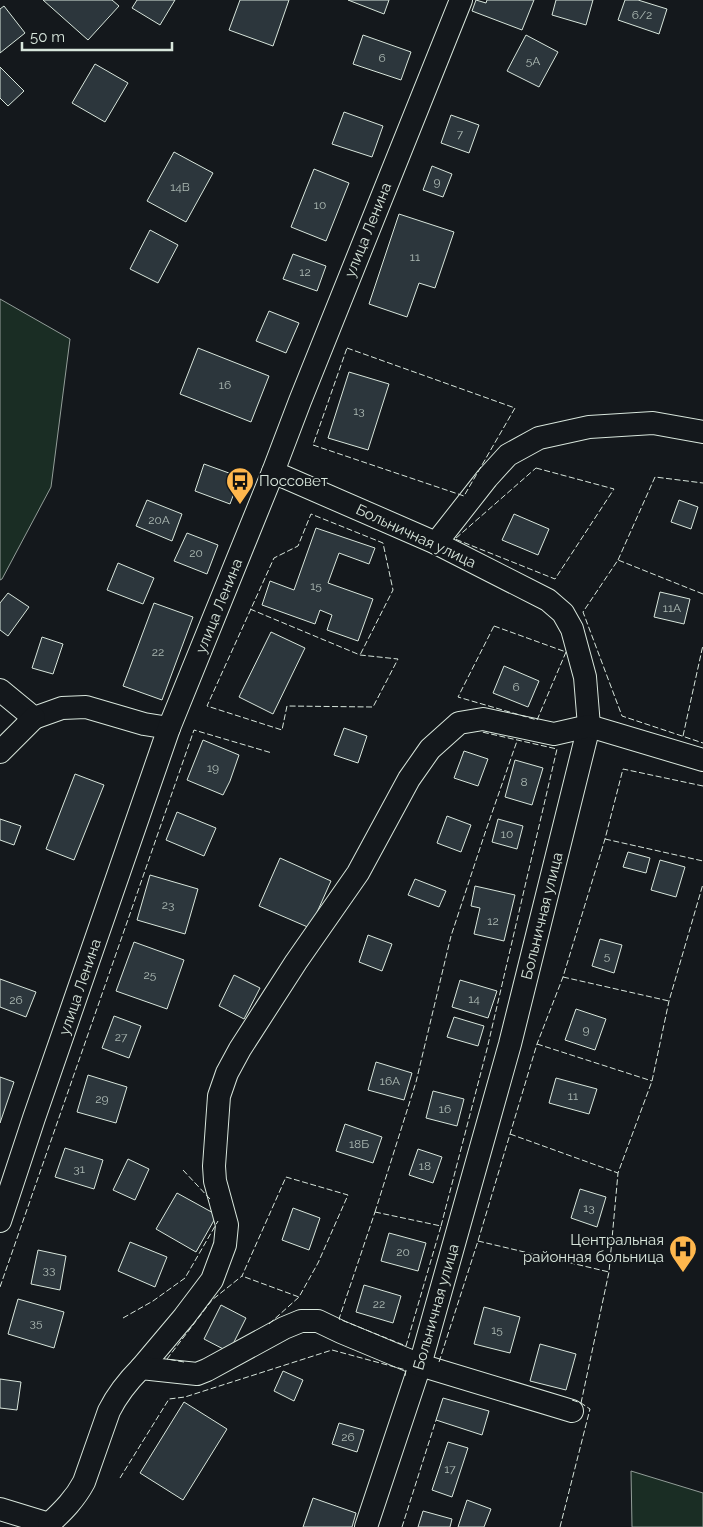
<svg xmlns="http://www.w3.org/2000/svg" width="703" height="1527" font-family="Raleway,sans-serif">
<style>
.green{fill:#1a2d24;stroke:#939e99}
.building{fill:#2c363c;stroke:#d8e6dc}
.lines{fill:none;stroke-linecap:round;stroke-linejoin:round}
.minor-casing{stroke:#d8e6dc;stroke-width:24}
.minor{stroke:#14181c;stroke-width:22}
.fence{stroke:#d8e6dc;stroke-width:1;stroke-dasharray:6 2.5;stroke-linecap:butt}
.labels{text-anchor:middle;stroke-width:4;stroke-linejoin:round;paint-order:stroke}
.number-label{font-size:12px;fill:#adbab4}
.street-label{font-size:15px;fill:#d8e6dc;stroke:#14181c}
.poi-label{font-size:15px;fill:#d8e6dc;stroke:#14181c;text-anchor:start}
</style>
<rect width="100%" height="100%" fill="#14181c"/>
<!-- green -->
<g class="green">
<polygon points="0,299 70,339 51,487 2,579 0,580"/>
<polygon points="631,1471 703,1493 703,1527 632,1527"/>
</g>
<!-- building -->
<g class="building">
<polygon points="43,0 112,0 119,6 88,40"/>
<polygon points="137,0 175,0 160,25 132,8"/>
<polygon points="240,0 289,0 273,46 229,30"/>
<polygon points="348,0 389,0 384,14"/>
<polygon points="476,0 486,3 487,0 534,0 522,30 472,11"/>
<polygon points="556,0 593,0 586,25 552,15"/>
<polygon points="625,0 638,0 667,9 659,34 618,20"/>
<polygon points="4,6 25,33 0,53 0,9"/>
<polygon points="363,35 411,52 401,80 353,64"/>
<polygon points="526,35 558,52 539,87 507,71"/>
<polygon points="95,64 128,83 105,122 72,103"/>
<polygon points="0,67 24,91 8,106 0,98"/>
<polygon points="344,112 383,126 372,157 332,144"/>
<polygon points="451,115 479,125 469,153 441,143"/>
<polygon points="174,152 213,173 186,222 147,201"/>
<polygon points="432,166 452,174 443,197 423,190"/>
<polygon points="314,169 349,183 326,241 291,227"/>
<polygon points="399,214 454,232 435,288 419,283 407,317 369,304"/>
<polygon points="150,230 178,245 158,283 130,269"/>
<polygon points="293,254 326,266 317,291 283,279"/>
<polygon points="269,311 299,323 286,353 256,341"/>
<polygon points="198,348 269,376 251,422 180,394"/>
<polygon points="349,372 389,384 368,450 328,438"/>
<polygon points="204,464 240,477 230,504 195,491"/>
<polygon points="147,500 182,514 172,541 136,526"/>
<polygon points="679,500 698,507 691,529 671,522"/>
<polygon points="514,514 549,529 538,555 502,540"/>
<polygon points="316,528 375,548 369,564 339,553 328,583 373,599 358,641 327,630 332,615 320,610 315,624 262,605 270,581 294,590"/>
<polygon points="187,533 218,545 207,574 174,561"/>
<polygon points="118,563 154,578 143,604 107,590"/>
<polygon points="660,592 690,599 684,624 654,617"/>
<polygon points="8,593 29,607 8,636 0,630 0,603"/>
<polygon points="154,603 193,617 162,700 123,686"/>
<polygon points="271,632 305,648 273,714 239,697"/>
<polygon points="42,637 63,644 53,674 32,668"/>
<polygon points="504,666 539,681 528,707 493,693"/>
<polygon points="344,728 367,736 358,763 334,755"/>
<polygon points="203,740 239,755 230,781 223,795 187,780"/>
<polygon points="464,751 488,759 478,786 454,778"/>
<polygon points="515,760 543,768 532,805 505,797"/>
<polygon points="75,774 104,785 74,860 46,849"/>
<polygon points="177,812 216,828 204,856 166,840"/>
<polygon points="447,816 471,825 461,852 437,843"/>
<polygon points="0,819 21,826 14,845 0,840"/>
<polygon points="498,819 523,826 517,849 492,842"/>
<polygon points="628,852 650,858 646,873 623,867"/>
<polygon points="280,858 331,881 310,928 259,906"/>
<polygon points="660,860 685,867 676,897 651,890"/>
<polygon points="150,875 198,889 185,934 137,920"/>
<polygon points="415,879 446,891 439,907 408,895"/>
<polygon points="475,886 515,895 504,941 474,934 480,908 471,906"/>
<polygon points="368,935 392,944 382,971 359,962"/>
<polygon points="600,939 622,945 614,973 592,966"/>
<polygon points="134,942 184,960 167,1009 116,991"/>
<polygon points="234,975 260,988 244,1019 219,1006"/>
<polygon points="0,979 36,992 26,1017 0,1007"/>
<polygon points="460,980 497,991 488,1018 452,1007"/>
<polygon points="576,1009 606,1019 595,1050 565,1040"/>
<polygon points="114,1016 141,1026 129,1058 102,1048"/>
<polygon points="454,1017 484,1026 478,1046 447,1037"/>
<polygon points="376,1062 412,1073 404,1100 368,1090"/>
<polygon points="88,1075 127,1087 116,1123 77,1112"/>
<polygon points="0,1077 14,1082 0,1123"/>
<polygon points="556,1078 597,1089 589,1114 549,1103"/>
<polygon points="433,1091 464,1099 457,1126 426,1118"/>
<polygon points="345,1124 382,1137 373,1163 336,1151"/>
<polygon points="65,1148 103,1160 94,1189 55,1177"/>
<polygon points="418,1149 442,1157 433,1183 409,1175"/>
<polygon points="128,1159 149,1169 135,1200 113,1190"/>
<polygon points="580,1189 606,1197 597,1227 571,1218"/>
<polygon points="177,1193 217,1215 196,1252 156,1229"/>
<polygon points="293,1208 320,1218 309,1250 282,1240"/>
<polygon points="389,1233 426,1243 418,1271 381,1261"/>
<polygon points="130,1242 167,1257 155,1287 118,1271"/>
<polygon points="38,1250 66,1256 60,1290 31,1284"/>
<polygon points="364,1285 401,1296 393,1323 356,1312"/>
<polygon points="18,1299 64,1312 54,1348 8,1334"/>
<polygon points="221,1305 246,1318 229,1352 204,1339"/>
<polygon points="484,1307 520,1317 510,1353 474,1344"/>
<polygon points="540,1344 576,1354 566,1390 530,1381"/>
<polygon points="283,1371 303,1380 294,1401 274,1391"/>
<polygon points="0,1379 21,1382 17,1410 0,1408"/>
<polygon points="443,1398 489,1411 482,1435 436,1420"/>
<polygon points="184,1402 227,1429 183,1500 140,1473"/>
<polygon points="339,1423 364,1430 357,1452 332,1444"/>
<polygon points="448,1442 468,1448 452,1497 432,1490"/>
<polygon points="313,1498 356,1513 352,1527 303,1527"/>
<polygon points="467,1500 491,1509 484,1527 458,1527"/>
<polygon points="423,1511 452,1519 450,1527 418,1527"/>
</g>
<g class="lines">
<!-- minor casing -->
<g class="minor-casing">
<g id="minor">
<polyline points="273,472 436,543 548,600 563,613 572,629 585,677 589,726 510,1044 420,1365 366,1527"/>
<polyline points="436,543 487,478 508,455 539,438 589,427 653,423 703,432"/>
<polyline points="0,690 34,718 62,708 86,707 144,724 169,728"/>
<polyline points="0,752 34,718"/>
<polyline points="0,1221 34,1118 169,728 273,472 300,401 461,0"/>
<polyline points="141,1368 184,1317 212,1280 225,1245 227,1225 215,1181 214,1166 219,1096 227,1073 240,1049 296,962 358,873 409,779 430,749 459,723 483,719 554,734 589,726 703,760"/>
<polyline points="0,1509 49,1524 51,1527"/>
<path d="M49,1524C63,1511 75,1499 84,1482L109,1411C117,1395 128,1381 141,1368L197,1374L207,1370L284,1328L301,1321H318L341,1332L420,1365L572,1411"/>
</g>
</g>
<!-- minor -->
<use href="#minor" class="minor"/>
<!-- fence -->
<g class="fence">
<polygon points="347,348 515,408 464,496 313,445"/>
<polygon points="536,468 614,489 555,579 455,539"/>
<polyline points="618,560 655,477 703,483"/>
<polyline points="703,594 618,560 583,612 622,716 703,743"/>
<polyline points="250,609 360,655 398,659 373,707 287,706 282,730 207,706 274,558 298,546 311,514 383,543 393,590 360,655"/>
<polygon points="494,626 566,652 537,720 458,697"/>
<polyline points="683,736 703,645"/>
<polyline points="605,839 703,861"/>
<polyline points="563,977 669,1001"/>
<polyline points="537,1044 652,1081"/>
<polyline points="510,1134 618,1173"/>
<polyline points="183,1170 210,1199"/>
<polyline points="375,1212 416,1082 451,936 485,833 517,741"/>
<polygon points="375,1212 441,1226 406,1346 339,1319"/>
<polyline points="441,1226 487,1049 557,749 482,732"/>
<polyline points="478,1241 609,1272"/>
<polyline points="0,1287 194,730 272,753"/>
<polyline points="123,1318 153,1301 185,1278 218,1221"/>
<polyline points="269,1324 299,1297"/>
<polyline points="184,1362 167,1359 212,1300 242,1276 286,1177 348,1195 318,1263 299,1297 242,1276"/>
<polyline points="439,1362 478,1241 537,1044 563,977 605,839 623,769 703,786"/>
<polyline points="581,1403 609,1272 618,1173 652,1081 669,1001 703,884"/>
<polyline points="120,1478 169,1399 185,1397 332,1350 406,1370 405,1376"/>
<polyline points="402,1527 436,1420"/>
<polyline points="560,1527 590,1409 581,1403 572,1400"/>
</g>
</g>
<!-- icons -->
<defs>
<g id="bus-pin" transform="scale(1.4375)"><path d="M0 17L-7.5 6A9.5 9.5 0 1 1 7.5 6Z" fill="#ffb74d" stroke="#14181c"/><path d="M-5-6H5V4H4V6H2V4H-2V6H-4V4H-5ZM-3.5-4V0h7V-4ZM-3.5 1.2v1.5H-2V1.2ZM2 1.2v1.5H3.5V1.2Z" fill="#111"/></g>
<g id="hospital-pin" transform="scale(1.4375)"><path d="M0 17L-7.5 6A9.5 9.5 0 1 1 7.5 6Z" fill="#ffb74d" stroke="#14181c"/><path d="M-5-5h3v3.5h4V-5h3V5h-3V1.5h-4V5h-3Z" fill="#111"/></g>
</defs>
<g fill-rule="evenodd">
<use href="#bus-pin" x="240" y="481"/>
<use href="#hospital-pin" x="683" y="1249"/>
</g>
<g class="labels">
<!-- number labels -->
<g class="number-label">
<text x="642" y="19">6/2</text>
<text x="382" y="62">6</text>
<text x="533" y="65">5А</text>
<text x="460" y="138">7</text>
<text x="437" y="186">9</text>
<text x="180" y="191">14В</text>
<text x="320" y="209">10</text>
<text x="415" y="261">11</text>
<text x="305" y="276">12</text>
<text x="225" y="389">16</text>
<text x="359" y="415">13</text>
<text x="159" y="524">20А</text>
<text x="196" y="557">20</text>
<text x="316" y="590">15</text>
<text x="672" y="612">11А</text>
<text x="158" y="656">22</text>
<text x="516" y="691">6</text>
<text x="213" y="772">19</text>
<text x="524" y="786">8</text>
<text x="507" y="838">10</text>
<text x="168" y="909">23</text>
<text x="493" y="925">12</text>
<text x="607" y="960">5</text>
<text x="150" y="979">25</text>
<text x="474" y="1003">14</text>
<text x="16" y="1004">26</text>
<text x="586" y="1034">9</text>
<text x="121" y="1041">27</text>
<text x="390" y="1085">16А</text>
<text x="573" y="1100">11</text>
<text x="102" y="1103">29</text>
<text x="445" y="1113">16</text>
<text x="359" y="1148">18Б</text>
<text x="425" y="1170">18</text>
<text x="79" y="1173">31</text>
<text x="589" y="1212">13</text>
<text x="403" y="1256">20</text>
<text x="49" y="1274">33</text>
<text x="379" y="1308">22</text>
<text x="36" y="1327">35</text>
<text x="497" y="1334">15</text>
<text x="348" y="1441">26</text>
<text x="450" y="1473">17</text>
</g>
<!-- street labels -->
<g class="street-label">
<text transform="translate(368 230) rotate(-68)" y="5">улица Ленина</text>
<text transform="translate(416 536) rotate(25)" y="5">Больничная улица</text>
<text transform="translate(219 606) rotate(-68)" y="5">улица Ленина</text>
<text transform="translate(542 916) rotate(-76)" y="5">Больничная улица</text>
<text transform="translate(80 987) rotate(-71)" y="5">улица Ленина</text>
<text transform="translate(436 1307) rotate(-74)" y="5">Больничная улица</text>
</g>
<!-- poi labels -->
<g class="poi-label">
<text x="259" y="486">Поссовет</text>
<text x="664" y="1245" text-anchor="end">Центральная<tspan x="664" dy="17">районная больница</tspan></text>
</g>
</g>
<!-- scale -->
<path d="M22 42v8h150v-8" fill="none" stroke="#d8e6dc" stroke-width="2.5"/>
<text x="30" y="42" font-size="15" fill="#d8e6dc" stroke="#14181c" stroke-width="4" paint-order="stroke">50 m</text>
</svg>
